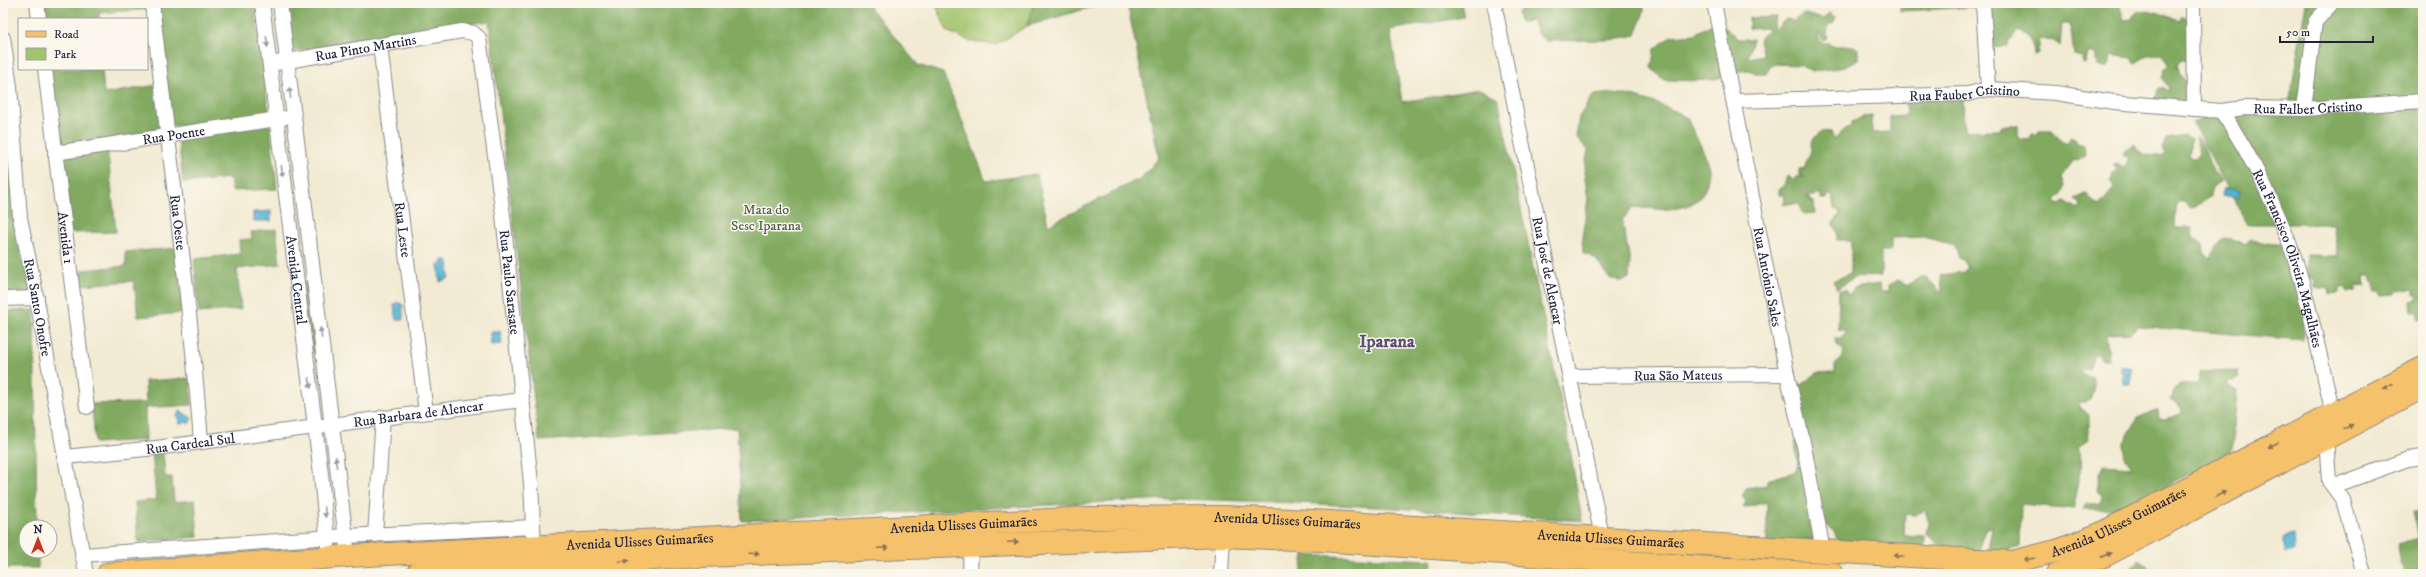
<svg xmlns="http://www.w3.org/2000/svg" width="2426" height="577" font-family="'IM FELL DW Pica',serif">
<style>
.green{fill:#a2c46d;stroke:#627354}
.forest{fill:#81aa60;stroke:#52664e}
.water{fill:#55b2d3;stroke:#3c6a87}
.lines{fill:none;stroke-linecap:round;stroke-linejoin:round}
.street-casing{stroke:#8a8686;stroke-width:16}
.primary-casing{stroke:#8a8686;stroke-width:24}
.street{stroke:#fff;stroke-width:14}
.primary{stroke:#f5c16b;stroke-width:22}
.oneway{fill:#9c9ca7}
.oneway2{fill:#8c7253}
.labels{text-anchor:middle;stroke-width:3;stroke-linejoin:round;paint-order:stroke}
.street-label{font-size:14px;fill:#22223b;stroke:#fbf7ec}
.park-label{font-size:14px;fill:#4f5b4c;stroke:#fbf7ec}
.district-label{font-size:18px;font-weight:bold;fill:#5c4e75;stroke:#fbf7ec}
</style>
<rect width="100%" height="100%" fill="#fbf7ec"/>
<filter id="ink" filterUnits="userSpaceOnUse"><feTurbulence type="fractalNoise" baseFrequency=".025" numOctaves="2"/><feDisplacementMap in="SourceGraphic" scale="8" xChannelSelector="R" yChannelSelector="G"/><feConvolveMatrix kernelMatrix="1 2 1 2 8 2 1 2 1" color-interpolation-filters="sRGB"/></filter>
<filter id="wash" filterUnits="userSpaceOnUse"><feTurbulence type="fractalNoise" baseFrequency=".012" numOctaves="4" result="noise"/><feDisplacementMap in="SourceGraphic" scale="16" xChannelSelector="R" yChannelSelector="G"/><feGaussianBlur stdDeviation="0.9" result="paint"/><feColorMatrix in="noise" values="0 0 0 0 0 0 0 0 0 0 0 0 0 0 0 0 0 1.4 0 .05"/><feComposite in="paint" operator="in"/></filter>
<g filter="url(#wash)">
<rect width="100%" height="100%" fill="#f2ead2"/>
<!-- green -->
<polygon class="green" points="935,3 1034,3 1027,26 996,45 969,41 947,31"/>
<!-- forest -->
<g class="forest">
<polygon points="41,3 150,3 150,9 99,13 99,19 43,19"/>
<polygon points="157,3 254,3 269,114 221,123 171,126"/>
<path d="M284,3H866L918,65L943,73L986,181L1037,174L1048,225L1141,178L1159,158L1127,3H1461L1464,17L1390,30L1402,102L1479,89L1498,98L1567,431L1582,521C1444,511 1306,501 1167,499L742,521L737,428L539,441L489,21L290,52Z"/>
<polygon points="1034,3 1106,3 1027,26"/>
<polygon points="1519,3 1643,3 1644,11 1636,35 1610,40 1546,41 1537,33 1533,21 1520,22 1518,12 1521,11"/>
<polygon points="1900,3 1976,3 1977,7 1900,11"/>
<path d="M1987,3H2119L2124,20L2132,19C2142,0 2166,18 2180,21L2181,17H2186L2189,23V61L2181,60L2177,65L2181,76L2187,82V96L2184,101L2186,105L2155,100L2158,90L2163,87L2167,90L2169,87L2162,79L2164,69L2168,68L2169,63L2161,54L2148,55L2134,64L2133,58L2111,55L2109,66L2104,68L2097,66L2095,53H2088L2086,63L2083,64L2082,57L2074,55L2070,24H2062L2060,46L2054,40L2040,38L2038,53L2034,55C2034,43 2028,36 2018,31L2008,42V46L1993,48Z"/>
<polygon points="2306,3 2423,3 2423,320 2418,320 2418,312 2412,312 2411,301 2417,300 2417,295 2413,295 2413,290 2396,291 2396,294 2381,295 2380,291 2375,291 2375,282 2372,281 2371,276 2365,276 2366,286 2356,287 2356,292 2348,292 2346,288 2340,287 2340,293 2330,294 2329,289 2315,287 2315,280 2307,276 2307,255 2338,256 2333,224 2247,224 2192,122 2248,103 2289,104"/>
<path d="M1829,13L1835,17L1834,23L1828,25L1827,38L1823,40L1818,33V37L1822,43H1829L1832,46H1852L1858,49V59C1843,72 1830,67 1812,72L1801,65L1771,64L1766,74H1755L1750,70C1736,70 1727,77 1714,79C1698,82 1680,80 1664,80L1651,68L1655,49L1671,36L1695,34L1710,25L1724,26L1738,39H1753L1748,58L1763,55L1759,42L1760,38L1768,31L1766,28L1749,29V18L1776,17L1773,26L1775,30L1786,19L1792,20L1793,24L1796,18L1805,14L1823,19Z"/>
<polygon points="48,69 102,69 104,94 157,85 162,130 56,148"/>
<polygon points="3,87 33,301 3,303 3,223 16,219 3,219"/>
<path d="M1613,93C1638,96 1666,105 1687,118C1694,134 1705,151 1709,168C1710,173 1707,179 1707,183C1700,216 1658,209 1634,207L1622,220L1630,261L1629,278L1622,282L1609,278L1595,258L1583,253L1582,237L1588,199L1584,172L1588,150L1576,137L1579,117L1593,95Z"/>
<path d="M1963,96L1964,131L1998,130L2005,125H2018V139L2030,140L2032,134H2038L2039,130H2052L2062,142L2068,143L2070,137L2075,139L2077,143L2084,145L2085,156L2078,161L2074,160L2061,177L2065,186L2061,195L2055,200L2059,205L2065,201L2078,209L2080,205L2075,199L2087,193L2091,200L2099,206L2115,187L2110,181L2113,177L2111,175L2117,171L2113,166L2116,164L2124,168L2129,157L2122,156L2125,150H2128L2134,144L2145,155L2161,156L2165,154L2162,149L2166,139L2185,136L2191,140L2189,156L2196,159L2199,153L2195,137C2203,142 2205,151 2208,159C2210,167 2218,174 2222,181C2213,185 2210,188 2210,198L2191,208L2184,202H2179L2176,208L2175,228H2192L2193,237L2203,243L2204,253L2211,258C2219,237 2225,234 2245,245L2251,240L2273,244H2286L2303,296V340L2138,326L2130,333L2106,334L2109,359H2101L2099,354H2094L2089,369L2081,370L2082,375L2093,378V392L2090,400L2086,402H2079L2080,407L2088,414V440L2078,447L2082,462L2075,496V509L2021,504L2020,547L2009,550L2005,556H1994L1988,549L1992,527L1986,528L1981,540L1979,554C1960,550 1938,551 1927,533L1929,523L1925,510L1915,515L1905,514L1904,535L1925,536V548L1850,546L1849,541L1837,539L1833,530L1827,525L1823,526L1811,520L1810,527L1814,530V540L1767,546V502L1743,508L1746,501L1742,497L1746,488L1767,485V480L1794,472L1798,466L1795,442L1799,436L1794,385H1801L1817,373L1835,372V365L1843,356L1844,351L1836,344L1835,338H1840L1847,331L1838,329L1839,290H1846V294H1850L1854,288L1879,284L1880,292H1888V286L1898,280L1908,285L1922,276L1927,278L1942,293L1941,275L1963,272L1968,268L1965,261L1959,258L1955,245L1924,237L1891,238V251H1881V276L1855,277L1837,289L1833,281L1851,273V240H1837V231L1833,222H1836L1837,217H1839L1840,211L1834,209L1832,195H1828L1827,199H1821V191L1819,195L1806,197L1810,199L1811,202H1814L1815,213L1805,214L1801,211L1800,204H1784V195H1779V189L1784,186L1787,176L1794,180L1796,177H1804L1799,175V169L1805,168C1805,159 1813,153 1811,144C1816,134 1820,130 1831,132L1834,140L1846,128L1851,127V123L1862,117L1872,116V133L1890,132V116L1906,115L1905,98Z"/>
<polygon points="270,125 277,189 232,191 230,178 183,183 178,138"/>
<polygon points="107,145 116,232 71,233 64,152"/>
<polygon points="276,229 280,264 237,269 241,309 199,313 194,259 240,254 239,240 252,239 251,232"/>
<polygon points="177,248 183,313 138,317 134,281 83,285 81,270 126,266 125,252"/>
<polygon points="311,282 320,350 307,352 298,283"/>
<polygon points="34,310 37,527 26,527 26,551 38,551 38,568 3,568 3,311"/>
<polygon points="2238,371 2239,378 2228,381 2228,386 2237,390 2232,450 2159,491 2120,509 2083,509 2086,504 2097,504 2101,501 2102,496 2097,491 2100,474 2104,465 2132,467 2125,457 2123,444 2138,418 2155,410 2158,410 2159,418 2165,419 2181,414 2182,409 2177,403 2170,399 2174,389 2180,385 2198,384 2200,372"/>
<polygon points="190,378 192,405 145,408 146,440 95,443 92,404 146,403 145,381"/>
<polygon points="163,451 165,477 172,477 174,502 195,500 198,537 138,542 135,502 156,500 152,452"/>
<polygon points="2413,511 2423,511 2423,574 2404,574 2397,544 2419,538"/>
<polygon points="1304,555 1432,560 1431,574 1301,574"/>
<polygon points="2139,559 2148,565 2151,574 2130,574 2130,568"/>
</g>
<!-- water -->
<g class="water">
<polygon points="2223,188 2240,191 2238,198 2221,195"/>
<polygon points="271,211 271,221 253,221 253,212"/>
<polygon points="442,260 448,260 449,278 440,282 438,264 443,264"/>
<polygon points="397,302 403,305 403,320 396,320 394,305"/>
<polygon points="493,331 500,331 502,344 491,345 490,334"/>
<polygon points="2121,366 2131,368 2131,384 2124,384 2124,372 2121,371"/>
<polygon points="180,411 192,418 189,424 186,422 180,424 177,416"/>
<polygon points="2293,535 2294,550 2286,552 2282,538"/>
</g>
</g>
<g filter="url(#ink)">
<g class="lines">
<!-- street casing -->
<g class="street-casing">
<g id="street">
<polyline points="37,3 39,19"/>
<path id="s1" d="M152,3C168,149 190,295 201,442"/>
<path id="s2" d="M262,3L321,474L329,557"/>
<polyline points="280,3 348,556"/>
<path id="s3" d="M1494,3L1602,537"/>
<path id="s4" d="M1714,3L1787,374L1804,446L1823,551"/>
<polyline points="1983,3 1988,89"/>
<polyline points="2193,3 2194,109"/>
<path id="s5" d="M3,38L10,87L20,218L34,284L86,574"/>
<path id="s6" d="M380,46L426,412"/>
<path id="s7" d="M270,64L462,31L473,33L479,38L503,215L531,483L534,546"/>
<path id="s8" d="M45,69L87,407"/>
<path id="s9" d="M1735,101L1968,94L1988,89L2056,93L2114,102L2221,111L2245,108L2304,109L2423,101"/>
<polyline points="2304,109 2315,22 2332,3"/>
<path id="s10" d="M2221,111C2251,153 2284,222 2299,272C2313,319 2322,367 2333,414"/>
<path id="s11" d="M55,153L283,118"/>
<polyline points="3,299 37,298"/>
<path id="s12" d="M1570,376L1787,374"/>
<polyline points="2326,438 2329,481 2343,500 2364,574"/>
<path id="s13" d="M64,457L156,448L521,400"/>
<polyline points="2334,486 2408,459 2423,457"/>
<polyline points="375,535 383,417"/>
<polyline points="82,555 346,536 533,527"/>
<polyline points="970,574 971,544"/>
<polyline points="1221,574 1223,536"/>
</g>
</g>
<!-- primary casing -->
<g class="primary-casing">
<g id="primary">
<path id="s14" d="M108,574L348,556L1089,518L1224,517L1312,521L2012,562L2060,550L2100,534L2423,368"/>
<polyline points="417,574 701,556 1223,536 1320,540 1712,568 1832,574"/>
<polyline points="2057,574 2106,555 2423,387"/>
</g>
</g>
<!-- street -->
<use href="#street" class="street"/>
<!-- primary -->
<use href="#primary" class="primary"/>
</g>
<!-- one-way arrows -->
<defs><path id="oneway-solid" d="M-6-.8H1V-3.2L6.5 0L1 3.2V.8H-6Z"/></defs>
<g class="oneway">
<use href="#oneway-solid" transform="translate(267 42) rotate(83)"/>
<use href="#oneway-solid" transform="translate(290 93) rotate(-97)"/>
<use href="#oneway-solid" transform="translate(282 171) rotate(83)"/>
<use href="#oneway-solid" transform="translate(321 333) rotate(-97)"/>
<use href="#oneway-solid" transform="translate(310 383) rotate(82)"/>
<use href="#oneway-solid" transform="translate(336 462) rotate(-96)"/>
<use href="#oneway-solid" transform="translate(325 512) rotate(85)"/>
</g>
<g class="oneway2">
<use href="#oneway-solid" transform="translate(2388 386) rotate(152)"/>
<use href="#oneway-solid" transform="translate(2348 427) rotate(-28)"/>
<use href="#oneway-solid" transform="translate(2273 445) rotate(153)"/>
<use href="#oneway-solid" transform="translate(2221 494) rotate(-28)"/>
<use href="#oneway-solid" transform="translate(1013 542) rotate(-2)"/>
<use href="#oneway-solid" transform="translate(883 548) rotate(-3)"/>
<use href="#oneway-solid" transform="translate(754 554) rotate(-3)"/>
<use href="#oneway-solid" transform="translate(2106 555) rotate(-25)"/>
<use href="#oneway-solid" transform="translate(1899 556) rotate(-176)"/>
<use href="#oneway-solid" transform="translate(2029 559) rotate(170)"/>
<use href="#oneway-solid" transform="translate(624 561) rotate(-4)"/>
</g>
</g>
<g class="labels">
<!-- street labels -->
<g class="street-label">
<text dy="5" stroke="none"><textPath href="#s7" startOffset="97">Rua Pinto Martins</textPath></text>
<text dy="5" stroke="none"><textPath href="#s9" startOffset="230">Rua Fauber Cristino</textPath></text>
<text dy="5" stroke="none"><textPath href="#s9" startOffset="575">Rua Falber Cristino</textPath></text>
<text dy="5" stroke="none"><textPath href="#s11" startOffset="120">Rua Poente</textPath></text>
<text dy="5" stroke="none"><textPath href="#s1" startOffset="221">Rua Oeste</textPath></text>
<text dy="5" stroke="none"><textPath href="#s6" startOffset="185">Rua Leste</textPath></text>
<text dy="5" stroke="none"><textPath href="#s8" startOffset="170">Avenida 1</textPath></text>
<text dy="5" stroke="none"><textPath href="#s10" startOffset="163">Rua Francisco Oliveira Magalhães</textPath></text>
<text dy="5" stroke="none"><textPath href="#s3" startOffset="273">Rua José de Alencar</textPath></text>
<text dy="5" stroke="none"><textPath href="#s4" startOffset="279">Rua Antônio Sales</textPath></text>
<text dy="5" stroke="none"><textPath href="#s2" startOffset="279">Avenida Central</textPath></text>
<text dy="5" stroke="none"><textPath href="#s7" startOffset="460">Rua Paulo Sarasate</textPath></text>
<text dy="5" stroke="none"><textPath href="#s5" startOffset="272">Rua Santo Onofre</textPath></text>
<text dy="5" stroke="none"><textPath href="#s12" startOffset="108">Rua São Mateus</textPath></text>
<text dy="5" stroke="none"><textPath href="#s13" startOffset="357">Rua Barbara de Alencar</textPath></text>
<text dy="5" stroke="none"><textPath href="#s13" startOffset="127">Rua Cardeal Sul</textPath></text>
<text dy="5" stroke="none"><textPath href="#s14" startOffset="1181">Avenida Ulisses Guimarães</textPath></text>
<text dy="5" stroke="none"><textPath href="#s14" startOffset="2021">Avenida Ulisses Guimarães</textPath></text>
<text dy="5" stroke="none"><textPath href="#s14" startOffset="857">Avenida Ulisses Guimarães</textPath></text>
<text dy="5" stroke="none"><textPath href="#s14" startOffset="1505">Avenida Ulisses Guimarães</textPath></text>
<text dy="5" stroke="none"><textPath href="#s14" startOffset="533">Avenida Ulisses Guimarães</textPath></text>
</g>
<!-- park labels -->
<g class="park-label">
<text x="766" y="214">Mata do<tspan x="766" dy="16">Sesc Iparana</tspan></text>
</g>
<!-- district labels -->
<g class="district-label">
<text x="1387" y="347">Iparana</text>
</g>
</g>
<!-- margin -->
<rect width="2426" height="577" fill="none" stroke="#fbf7ec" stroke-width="16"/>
<!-- legend -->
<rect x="18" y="18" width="130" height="52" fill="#fbf7ec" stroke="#a4a2a5"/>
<rect x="26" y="31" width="20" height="6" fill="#f5c16b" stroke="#a4a2a5"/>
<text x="54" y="38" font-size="12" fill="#22223b">Road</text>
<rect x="26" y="48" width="20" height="12" fill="#a2c46d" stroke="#a4a2a5"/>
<text x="54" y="58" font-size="12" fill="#22223b">Park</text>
<!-- north arrow -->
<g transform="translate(38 539)"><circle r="19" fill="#fbf7ec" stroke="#a4a2a5"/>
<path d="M0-3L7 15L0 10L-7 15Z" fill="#c8321e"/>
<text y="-6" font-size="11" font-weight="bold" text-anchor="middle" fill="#22223b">N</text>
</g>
<!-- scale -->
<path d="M2280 36v6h93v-6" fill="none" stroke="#22223b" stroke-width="2"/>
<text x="2286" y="36" font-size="12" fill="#22223b" stroke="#fbf7ec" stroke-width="3" paint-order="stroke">50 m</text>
</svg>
